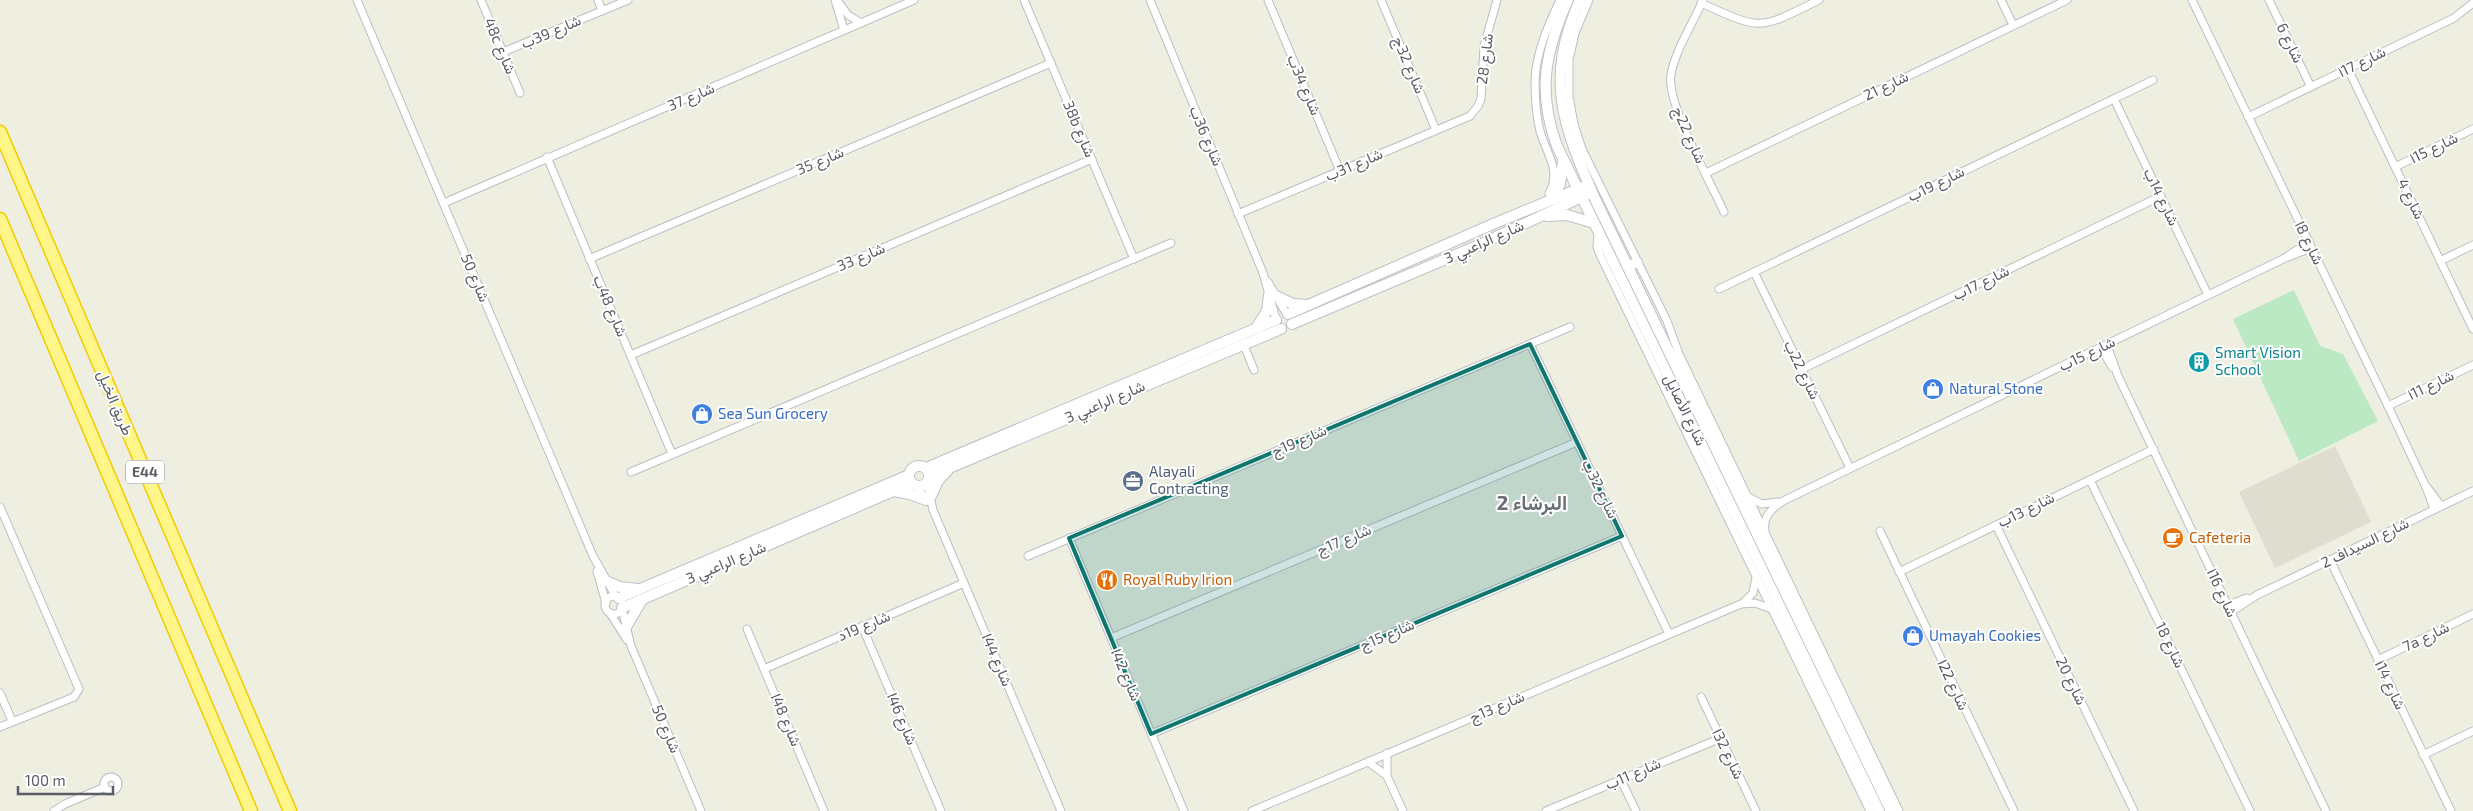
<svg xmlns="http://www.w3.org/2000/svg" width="2473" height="811" font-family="'Exo 2',Vazirmatn,sans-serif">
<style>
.education{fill:#deddd0}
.green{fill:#bbe9c3}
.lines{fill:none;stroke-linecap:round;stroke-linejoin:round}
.street-casing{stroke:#bcbec4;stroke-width:9}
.secondary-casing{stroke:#bec0c9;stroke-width:12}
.highway-casing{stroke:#f0cd00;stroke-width:15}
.street{stroke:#fff;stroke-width:7}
.secondary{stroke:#fff;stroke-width:10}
.highway{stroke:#fff588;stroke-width:12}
.marked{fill:#0f766e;fill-opacity:0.2;stroke:#0f766e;stroke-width:4;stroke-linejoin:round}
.labels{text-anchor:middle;stroke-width:4;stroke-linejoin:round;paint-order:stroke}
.shield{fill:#fff;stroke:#8c8e92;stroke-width:1}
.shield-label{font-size:14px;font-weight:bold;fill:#5a5d64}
.street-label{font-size:15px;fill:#5a5d64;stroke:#fff}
.culture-label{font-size:15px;fill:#0d838f;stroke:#fff;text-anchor:start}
.shop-label{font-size:15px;fill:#366cbe;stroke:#fff;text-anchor:start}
.service-label{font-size:15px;fill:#4e5e75;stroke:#fff;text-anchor:start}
.food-label{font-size:15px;fill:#c56008;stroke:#fff;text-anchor:start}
.district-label{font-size:20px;font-weight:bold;fill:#6b6f76;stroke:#fff}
</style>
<rect width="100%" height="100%" fill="#eeeee1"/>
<!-- education -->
<polygon class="education" points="2335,446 2371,522 2275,568 2239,492"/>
<!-- green -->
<polygon class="green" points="2294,290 2320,346 2343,354 2378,421 2299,461 2233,319"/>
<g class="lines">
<!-- street casing -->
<g class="street-casing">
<g id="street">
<polyline points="357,0 593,556 616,597"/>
<polyline points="481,0 520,93"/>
<polyline points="598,0 602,11"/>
<polyline points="835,0 844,30"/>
<polyline points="837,0 848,15 861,23"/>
<polyline points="1024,0 1134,259"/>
<polyline points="1150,0 1263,273 1276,319"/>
<polyline points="1268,0 1340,171"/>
<polyline points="1381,0 1436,130"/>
<polyline points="1589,0 1575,33 1569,60 1569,97 1574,124 1582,149 1667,321 1679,354 1899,811"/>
<path d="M1703,0C1693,23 1676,49 1671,74C1666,104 1710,181 1724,212"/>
<polyline points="2001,0 2013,25"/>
<polyline points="2192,0 2388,406 2426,487 2434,509"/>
<polyline points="2269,0 2311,87"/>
<path d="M1701,3C1763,31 1758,30 1819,0"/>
<polyline points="503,52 628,0"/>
<polyline points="2348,69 2473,329"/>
<polyline points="2114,99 2208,295"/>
<polyline points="2248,117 2454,18 2473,3"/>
<polyline points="547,157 672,454"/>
<polyline points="2395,167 2473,129"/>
<polyline points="1706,173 2067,0"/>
<path d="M1549,193C1562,171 1546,153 1540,131C1536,115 1535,98 1535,81C1536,52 1548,26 1560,0"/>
<polyline points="444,203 914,0"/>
<polyline points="1238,214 1470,116 1478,106 1481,99 1484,46 1497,0"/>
<polyline points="1598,232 1597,247 1600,255 1870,811"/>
<polyline points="2288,257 2311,248"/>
<polyline points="589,259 1051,63"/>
<polyline points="2440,261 2473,245"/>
<polyline points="1754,272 1850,468"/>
<polyline points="1268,282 1286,313"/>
<polyline points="1719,289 2153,80"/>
<polyline points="1243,343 1254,370"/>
<polyline points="1530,344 1669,634"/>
<polyline points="2107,345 2118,376 2326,811"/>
<polyline points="2101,348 2112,367"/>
<polyline points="631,355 1092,159"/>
<polyline points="1802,369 2161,196"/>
<polyline points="2388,406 2473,365"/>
<polyline points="631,472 1171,243"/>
<polyline points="2090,480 2250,811"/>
<polyline points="927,482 933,510 1061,811"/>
<polyline points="917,486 926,500"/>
<polyline points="2427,487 2441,506"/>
<polyline points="1748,497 1762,504 1777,502"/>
<polyline points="0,507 79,689 74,697 0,727"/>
<polyline points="1996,525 2134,811"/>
<path d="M1765,531C1763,516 1771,509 1783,501L2283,259L2309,242"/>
<polyline points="1880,531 2014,811"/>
<polyline points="1069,538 1184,811"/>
<polyline points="1028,556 1570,327"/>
<polyline points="2330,560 2451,811"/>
<polyline points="597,571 606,603"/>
<polyline points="1899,572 2154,449"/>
<circle cx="614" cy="605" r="9"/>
<polyline points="1744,602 1753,593 1756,578"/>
<polyline points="2228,605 2247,598"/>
<polyline points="622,609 631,646 701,811"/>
<polyline points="2231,612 2257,595 2473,491"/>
<polyline points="610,613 627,640"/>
<polyline points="862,626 941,811"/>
<polyline points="747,629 824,811"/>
<polyline points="1111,638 1577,442"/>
<polyline points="2378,660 2473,614"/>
<polyline points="764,669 964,583"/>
<polyline points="0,693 12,721"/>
<polyline points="1701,697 1756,811"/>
<polyline points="1151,734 1622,536"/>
<polyline points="1387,753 1387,776 1403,811"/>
<polyline points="2423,755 2473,731"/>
<polyline points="1368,762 1387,776"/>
<circle cx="111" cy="784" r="7"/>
<polyline points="1621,780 1636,811"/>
<polyline points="54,811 65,804 105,787"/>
<polyline points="1252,811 1741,604 1755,603 1772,609"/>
<polyline points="1546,811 1721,738"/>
</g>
</g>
<!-- secondary casing -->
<g class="secondary-casing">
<g id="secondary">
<path d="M1568,0C1545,51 1537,92 1557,146L1879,811"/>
<path d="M1580,0C1544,80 1563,126 1596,201L1891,811"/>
<polyline points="1550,200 1560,184 1563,161"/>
<polyline points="1547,216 1567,215 1594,223"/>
<polyline points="1628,267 1637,262"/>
<polyline points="1276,296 1293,304 1308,305"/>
<polyline points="1288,314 1493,224 1583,187"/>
<polyline points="1292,324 1479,245 1586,195"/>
<polyline points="1256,328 1267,311 1269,295"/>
<circle cx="919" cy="476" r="10"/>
<polyline points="926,468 1276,320"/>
<polyline points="930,476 1281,329"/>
<polyline points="894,491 910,494 926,500"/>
<polyline points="931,496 938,481 948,470"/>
<polyline points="606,581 620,587 638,589"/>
<polyline points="619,598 909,475"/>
<polyline points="622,608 912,483"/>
<polyline points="626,627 642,600"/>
</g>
</g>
<!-- highway casing -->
<g class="highway-casing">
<g id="highway">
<polyline points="0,132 290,811"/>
<polyline points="0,219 251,811"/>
</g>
</g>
<!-- street -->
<use href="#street" class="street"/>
<!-- secondary -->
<use href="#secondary" class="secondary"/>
<!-- highway -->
<use href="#highway" class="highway"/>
</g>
<!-- marked area -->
<path class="marked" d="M1530,344L1622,536L1151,734L1069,538Z"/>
<!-- icons -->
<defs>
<g id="building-disc" transform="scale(1.125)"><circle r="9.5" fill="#0f9aa8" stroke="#fff"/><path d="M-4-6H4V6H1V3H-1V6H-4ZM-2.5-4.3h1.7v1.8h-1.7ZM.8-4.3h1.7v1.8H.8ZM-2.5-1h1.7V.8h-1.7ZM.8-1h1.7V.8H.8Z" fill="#fff"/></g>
<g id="shop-disc" transform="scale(1.125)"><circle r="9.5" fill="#3f7fe0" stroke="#fff"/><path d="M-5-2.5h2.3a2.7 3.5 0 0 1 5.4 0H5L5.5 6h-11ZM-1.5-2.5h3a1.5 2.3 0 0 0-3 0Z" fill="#fff"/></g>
<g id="office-disc" transform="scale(1.125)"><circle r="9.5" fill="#5c6f8a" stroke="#fff"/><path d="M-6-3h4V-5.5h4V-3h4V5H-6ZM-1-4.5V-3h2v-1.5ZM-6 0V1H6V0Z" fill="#fff"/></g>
<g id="cafe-disc" transform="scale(1.125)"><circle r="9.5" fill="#e8710a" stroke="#fff"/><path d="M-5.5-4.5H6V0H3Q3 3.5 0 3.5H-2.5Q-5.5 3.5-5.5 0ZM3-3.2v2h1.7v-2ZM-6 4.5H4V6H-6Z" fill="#fff"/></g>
<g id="restaurant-disc" transform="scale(1.125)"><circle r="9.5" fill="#e8710a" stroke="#fff"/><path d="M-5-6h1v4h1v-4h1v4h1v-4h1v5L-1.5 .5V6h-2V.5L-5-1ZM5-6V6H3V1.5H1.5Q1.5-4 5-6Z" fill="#fff"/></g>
</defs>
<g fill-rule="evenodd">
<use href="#building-disc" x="2199" y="362"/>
<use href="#shop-disc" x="1933" y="389"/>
<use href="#shop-disc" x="702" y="414"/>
<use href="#office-disc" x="1133" y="481"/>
<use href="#cafe-disc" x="2173" y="538"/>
<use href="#restaurant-disc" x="1107" y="580"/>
<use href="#shop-disc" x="1913" y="636"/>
</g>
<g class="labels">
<!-- shield labels -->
<rect class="shield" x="126" y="460.5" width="38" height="23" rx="4"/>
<g class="shield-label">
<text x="145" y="477">E44</text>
</g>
<!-- street labels -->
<g class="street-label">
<text transform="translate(551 32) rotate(-23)" y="5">شارع 39ب</text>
<text transform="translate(2290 43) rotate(64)" y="5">شارع 6</text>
<text transform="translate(500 46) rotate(67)" y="5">48c شارع</text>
<text transform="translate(1485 59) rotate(-83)" y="5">شارع 28</text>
<text transform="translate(2362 62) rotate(-26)" y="5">شارع 17ا</text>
<text transform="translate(1409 65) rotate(67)" y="5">شارع 32ج</text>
<text transform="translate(1304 85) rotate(67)" y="5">شارع 34ب</text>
<text transform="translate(1886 86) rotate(-26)" y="5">شارع 21</text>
<text transform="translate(691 97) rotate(-23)" y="5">شارع 37</text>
<text transform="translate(1079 129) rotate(67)" y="5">38b شارع</text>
<text transform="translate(1689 135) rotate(66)" y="5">شارع 22ج</text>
<text transform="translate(1206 136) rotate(67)" y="5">شارع 36ب</text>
<text transform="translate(2434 148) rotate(-26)" y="5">شارع 15ا</text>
<text transform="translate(820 161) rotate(-23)" y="5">شارع 35</text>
<text transform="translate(1354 165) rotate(-23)" y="5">شارع 31ب</text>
<text transform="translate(1936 184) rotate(-26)" y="5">شارع 19ب</text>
<text transform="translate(2161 197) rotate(64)" y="5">شارع 14ب</text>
<text transform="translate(2411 199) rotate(64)" y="5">شارع 4</text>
<text transform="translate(1484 242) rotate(-24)" y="5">شارع الراعبي 3</text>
<text transform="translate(2309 243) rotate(64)" y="5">شارع 8ا</text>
<text transform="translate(861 257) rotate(-23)" y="5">شارع 33</text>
<text transform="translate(475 278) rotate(67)" y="5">شارع 50</text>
<text transform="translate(1981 283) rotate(-26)" y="5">شارع 17ب</text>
<text transform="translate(610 306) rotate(67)" y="5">شارع 48ب</text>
<text transform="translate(2087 354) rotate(-26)" y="5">شارع 15ب</text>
<text transform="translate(1802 370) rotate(64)" y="5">شارع 22ب</text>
<text transform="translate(2431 385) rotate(-26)" y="5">شارع 11ا</text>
<text transform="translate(1105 402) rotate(-23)" y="5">شارع الراعبي 3</text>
<text transform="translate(115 403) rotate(67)" y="5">طريق الخيل</text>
<text transform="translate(1685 410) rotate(64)" y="5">شارع الأصايل</text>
<text transform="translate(1299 441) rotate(-23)" y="5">شارع 19ج</text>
<text transform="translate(1600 489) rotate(64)" y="5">شارع 32ب</text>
<text transform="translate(2026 510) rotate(-26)" y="5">شارع 13ب</text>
<text transform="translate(1344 540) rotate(-23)" y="5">شارع 17ج</text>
<text transform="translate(2365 543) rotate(-26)" y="5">شارع السيداف 2</text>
<text transform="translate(726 563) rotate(-23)" y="5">شارع الراعبي 3</text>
<text transform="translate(2222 593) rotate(65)" y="5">شارع 16ا</text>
<text transform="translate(864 626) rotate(-23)" y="5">شارع 19د</text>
<text transform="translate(1387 635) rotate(-23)" y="5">شارع 15ج</text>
<text transform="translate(2426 637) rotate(-26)" y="5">7a شارع</text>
<text transform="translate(2170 645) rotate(64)" y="5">شارع 18</text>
<text transform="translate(997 660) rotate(67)" y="5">شارع 44ا</text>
<text transform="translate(1126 675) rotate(67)" y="5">شارع 42ا</text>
<text transform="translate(2071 681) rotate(64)" y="5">شارع 20</text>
<text transform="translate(1953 685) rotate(65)" y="5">شارع 22ا</text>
<text transform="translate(2390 685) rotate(65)" y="5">شارع 14ا</text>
<text transform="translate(1497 707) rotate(-23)" y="5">شارع 13ج</text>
<text transform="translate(902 719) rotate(67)" y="5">شارع 46ا</text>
<text transform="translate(786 720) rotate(67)" y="5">شارع 48ا</text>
<text transform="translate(666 729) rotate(67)" y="5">شارع 50</text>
<text transform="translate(1728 754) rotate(64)" y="5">شارع 32ا</text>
<text transform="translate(1633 774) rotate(-23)" y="5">شارع 11ب</text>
</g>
<!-- culture labels -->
<g class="culture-label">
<text x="2215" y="358">Smart Vision<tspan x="2215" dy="17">School</tspan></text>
</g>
<!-- shop labels -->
<g class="shop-label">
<text x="1949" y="394">Natural Stone</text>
<text x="718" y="419">Sea Sun Grocery</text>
<text x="1929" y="641">Umayah Cookies</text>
</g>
<!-- service labels -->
<g class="service-label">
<text x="1149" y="477">Alayali<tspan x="1149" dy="17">Contracting</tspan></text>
</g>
<!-- food labels -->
<g class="food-label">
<text x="2189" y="543">Cafeteria</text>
<text x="1123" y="585">Royal Ruby Irion</text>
</g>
<!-- district labels -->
<g class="district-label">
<text x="1532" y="510">البرشاء 2</text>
</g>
</g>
<!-- scale -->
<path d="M18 786v8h95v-8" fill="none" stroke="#5a5d64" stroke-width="2.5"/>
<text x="25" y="786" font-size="15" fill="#5a5d64" stroke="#ffffff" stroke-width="4" paint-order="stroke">100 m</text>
</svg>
